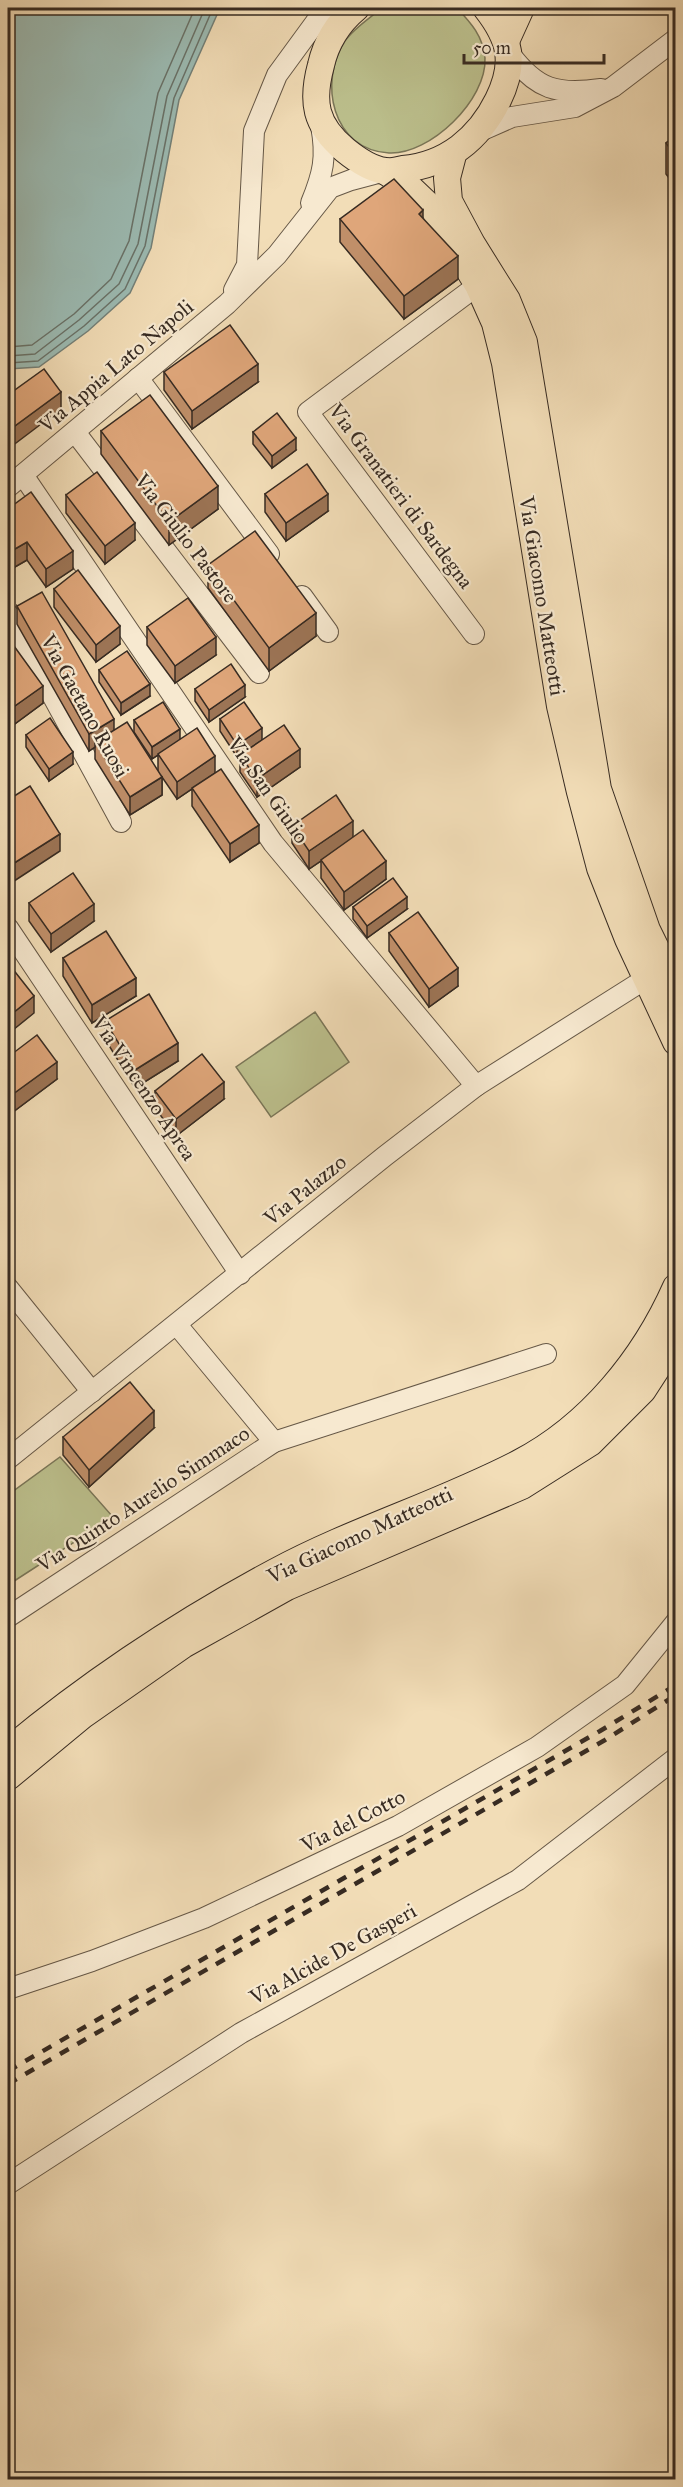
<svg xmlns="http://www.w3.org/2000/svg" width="683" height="2487" font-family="'IM FELL Great Primer',serif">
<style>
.green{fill:#bcc08d;stroke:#7a7658;stroke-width:1.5}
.water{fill:#9cbbb3;stroke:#748179;stroke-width:1.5}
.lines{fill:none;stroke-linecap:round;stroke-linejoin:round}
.shore{stroke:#6a736a;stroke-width:1.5}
.minor-casing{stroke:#665847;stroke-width:22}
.major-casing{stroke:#372b22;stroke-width:28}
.minor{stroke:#f7e9d0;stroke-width:20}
.major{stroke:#f2ddb7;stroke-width:26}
.rail{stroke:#372b22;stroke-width:4.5;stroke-dasharray:10 10;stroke-linecap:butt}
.wall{fill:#c08f69;stroke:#372b22;stroke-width:1.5}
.shaded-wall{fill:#9c7455;stroke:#372b22;stroke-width:1.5}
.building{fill:#dfa67a;stroke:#372b22;stroke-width:1.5}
.labels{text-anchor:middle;stroke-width:4.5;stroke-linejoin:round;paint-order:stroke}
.street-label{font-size:21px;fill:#372b22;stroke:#f7e9d0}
</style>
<rect width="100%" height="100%" fill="#f2ddb7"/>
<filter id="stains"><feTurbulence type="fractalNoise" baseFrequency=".00333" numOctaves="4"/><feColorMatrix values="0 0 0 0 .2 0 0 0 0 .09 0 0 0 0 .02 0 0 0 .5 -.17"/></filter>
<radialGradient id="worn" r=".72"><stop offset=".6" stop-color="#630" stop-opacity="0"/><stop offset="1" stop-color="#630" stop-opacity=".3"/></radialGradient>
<!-- green -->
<g class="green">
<path d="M382,8H457C471,23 483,36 485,58C487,100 430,155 389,153C332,150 318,82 345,41C354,28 370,18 382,8Z"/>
<polygon points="315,1012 349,1062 271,1117 236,1067"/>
<polygon points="60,1457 113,1517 8,1585 8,1495"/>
</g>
<!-- water -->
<polygon class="water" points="8,8 220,8 179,100 151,248 130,293 88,331 39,367 8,369"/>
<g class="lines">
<!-- shore -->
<g class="shore">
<polyline points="8,347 32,345 74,314 111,279 129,241 158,93 195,8"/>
<polyline points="8,356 35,354 79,320 119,284 138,244 167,96 205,8"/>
<polyline points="8,363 38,361 84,326 125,289 145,246 174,98 213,8"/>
</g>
<!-- minor casing -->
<g class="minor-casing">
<g id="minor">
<path d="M510,54C537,90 557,95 601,89"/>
<polyline points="478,132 512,117 575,107 613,87 676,39"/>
<path d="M311,203C323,174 327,157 321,126"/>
<polyline points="234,290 247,265 254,131 277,75 326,8"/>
<polyline points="138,378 269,554"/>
<polyline points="75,432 259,673"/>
<polyline points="23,475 273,843 476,1086"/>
<polyline points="8,487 227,304 277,255 330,188 351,180 385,171"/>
<polyline points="302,596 328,632"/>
<polyline points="8,614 121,822"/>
<polyline points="474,634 308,412 478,285"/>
<polyline points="8,928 240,1274"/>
<polyline points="8,1288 92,1392"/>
<polyline points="177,1325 274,1442"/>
<polyline points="8,1459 385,1156 476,1086 647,978"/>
<polyline points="8,1617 274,1442 546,1354"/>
<polyline points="8,1989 92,1961 204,1918 398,1826 537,1747 625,1685 676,1622"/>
<polyline points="8,2184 241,2033 518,1880 676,1758"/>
</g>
</g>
<!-- major casing -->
<g class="major-casing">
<g id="major">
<path d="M356,8C338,23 326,43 321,65C311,102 315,125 345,150C356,159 370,169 385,171C390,172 398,170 403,169C446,165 479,139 498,100C516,63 511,40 486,8"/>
<polyline points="506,41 521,8"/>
<polyline points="453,155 447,178 449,201 472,244 507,300 524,342 598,789 647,930 676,989"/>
<polyline points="385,171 411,189 432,209 478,285 495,323 505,363 560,706 580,792 600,868 628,939 676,1042"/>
<path d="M8,1751C91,1682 180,1623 275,1572C353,1530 440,1504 519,1463C590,1426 644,1359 676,1287"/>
<polyline points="8,1777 83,1715 183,1645 287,1587 522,1486 590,1443 643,1390 676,1339"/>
</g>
</g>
<!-- minor -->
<use href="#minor" class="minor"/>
<!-- major -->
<use href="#major" class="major"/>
<!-- rail -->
<g class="rail">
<polyline points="8,2071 600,1731 676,1685"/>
<polyline points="8,2084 605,1740 676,1695"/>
</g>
</g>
<!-- wall -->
<g class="wall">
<polygon points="675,136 675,186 666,174 666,143"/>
<polygon points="423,218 458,279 404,319 340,242 340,219"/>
<polygon points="164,372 258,382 192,429 164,390"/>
<polygon points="101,431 218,509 169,545 101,454"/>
<polygon points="253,432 296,450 272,468 253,444"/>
<polygon points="265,494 328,511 286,541 265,512"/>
<polygon points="66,495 135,540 105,564 66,513"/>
<polygon points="8,509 73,569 46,587 27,560 8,571"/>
<polygon points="208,565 316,636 269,671 208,588"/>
<polygon points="54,589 120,644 96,662 54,607"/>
<polygon points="17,606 114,730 158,771 158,755 152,759 134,732 134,720 180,739 215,773 259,843 230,862 192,806 192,789 177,799 162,777 162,795 130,815 95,759 95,747 89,751 17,624"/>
<polygon points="147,627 216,655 175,683 147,645"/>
<polygon points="8,652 43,703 12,726 8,720"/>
<polygon points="99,670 150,696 121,715 99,682"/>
<polygon points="195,689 245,697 209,722 195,701"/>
<polygon points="220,719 262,740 300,767 257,797 240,772 240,755 237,757 220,731"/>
<polygon points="26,735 73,764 49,781 26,747"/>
<polygon points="292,826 353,837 386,879 344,910 321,878 321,861 309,869 292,843"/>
<polygon points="29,903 94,921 51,952 29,921"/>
<polygon points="353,907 407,909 367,938 353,919"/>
<polygon points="389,933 458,986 429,1007 389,951"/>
<polygon points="63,958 136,996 92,1023 63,976"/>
<polygon points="105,1021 178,1061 135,1088 105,1039"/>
<polygon points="8,1057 57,1079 13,1112 8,1104"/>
<polygon points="155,1091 224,1099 176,1136 155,1108"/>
<polygon points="154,1428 89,1487 63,1455 63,1437"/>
</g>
<!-- shaded-wall -->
<g class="shaded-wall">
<polygon points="423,210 423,232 419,214"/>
<polygon points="458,256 458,279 404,319 404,296"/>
<polygon points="258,364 258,382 192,429 192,411"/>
<polygon points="61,392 61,409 8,449 8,431"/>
<polygon points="296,438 296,450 272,468 272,456"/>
<polygon points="218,486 218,509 169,545 169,522"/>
<polygon points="328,494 328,511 286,541 286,523"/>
<polygon points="135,523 135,540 105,564 105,546"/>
<polygon points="27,542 27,560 8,571 8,553"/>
<polygon points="73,551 73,569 46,587 46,569"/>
<polygon points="316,613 316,636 269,671 269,648"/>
<polygon points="120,626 120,644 96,662 96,645"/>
<polygon points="216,637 216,655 175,683 175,666"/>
<polygon points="150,684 150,696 121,715 121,703"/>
<polygon points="245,685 245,697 209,722 209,710"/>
<polygon points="43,686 43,703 12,726 12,708"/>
<polygon points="114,719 114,737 95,742 95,747 89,751 89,734"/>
<polygon points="262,728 262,740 237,757 237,745"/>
<polygon points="180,729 180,741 152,759 152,747"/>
<polygon points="300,749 300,767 257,797 257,779"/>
<polygon points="73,752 73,764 49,781 49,769"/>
<polygon points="215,756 215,773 177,799 177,782"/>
<polygon points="9,759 9,777 8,778 8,760"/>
<polygon points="162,777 162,795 130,815 130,797"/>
<polygon points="353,821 353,839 309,869 309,851"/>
<polygon points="259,825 259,843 230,862 230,844"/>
<polygon points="60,834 60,851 8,885 8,867"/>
<polygon points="386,861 386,879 344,910 344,892"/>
<polygon points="407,897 407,909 367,938 367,926"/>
<polygon points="94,904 94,921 51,952 51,934"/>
<polygon points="458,968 458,986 429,1007 429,989"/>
<polygon points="136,978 136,996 92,1023 92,1005"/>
<polygon points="34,996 34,1013 8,1034 8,1017"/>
<polygon points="178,1043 178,1061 135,1088 135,1070"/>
<polygon points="57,1062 57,1079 13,1112 13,1094"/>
<polygon points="224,1082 224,1099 176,1136 176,1119"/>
<polygon points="154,1411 154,1428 89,1487 89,1470"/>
</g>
<!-- building -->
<g class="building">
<polygon points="675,136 675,156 666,143"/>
<polygon points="394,179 423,210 419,214 458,256 404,296 340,219"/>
<polygon points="230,325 258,364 192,411 164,372"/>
<polygon points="44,369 61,392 8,431 8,395"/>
<polygon points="150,395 218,486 169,522 101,431"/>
<polygon points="277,413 296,438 272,456 253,432"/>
<polygon points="307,464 328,494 286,523 265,494"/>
<polygon points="97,472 135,523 105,546 66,495"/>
<polygon points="31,492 73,551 46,569 27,542 8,553 8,509"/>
<polygon points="255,531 316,613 269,648 208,565"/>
<polygon points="78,570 120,626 96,645 54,589"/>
<polygon points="42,592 114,719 89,734 17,606"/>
<polygon points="188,598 216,637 175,666 147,627"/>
<polygon points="14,646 43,686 12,708 8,702 8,652"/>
<polygon points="127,651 150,684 121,703 99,670"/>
<polygon points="231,664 245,685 209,710 195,689"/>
<polygon points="163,702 180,729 152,747 134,720"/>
<polygon points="244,702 262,728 237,745 220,719"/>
<polygon points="50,718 73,752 49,769 26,735"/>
<polygon points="127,722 162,777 130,797 95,742"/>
<polygon points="284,725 300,749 257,779 240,755"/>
<polygon points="197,728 215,756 177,782 158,754"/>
<polygon points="221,769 259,825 230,844 192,788"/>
<polygon points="30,786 60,834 8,867 8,800"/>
<polygon points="336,795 353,821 309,851 292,826"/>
<polygon points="363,830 386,861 344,892 321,860"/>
<polygon points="73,873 94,904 51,934 29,903"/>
<polygon points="393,878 407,897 367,926 353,907"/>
<polygon points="418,912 458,968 429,989 389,933"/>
<polygon points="106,931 136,978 92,1005 63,958"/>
<polygon points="12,968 34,996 8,1017 8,972"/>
<polygon points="149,994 178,1043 135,1070 105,1021"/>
<polygon points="37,1035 57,1062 13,1094 8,1087 8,1057"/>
<polygon points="202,1054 224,1082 176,1119 155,1091"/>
<polygon points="130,1382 154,1411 89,1470 63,1437"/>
</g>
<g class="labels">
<!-- street labels -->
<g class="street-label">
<text transform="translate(116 366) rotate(-40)" y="7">Via Appia Lato Napoli</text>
<text transform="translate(401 496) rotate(53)" y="7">Via Granatieri di Sardegna</text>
<text transform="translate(186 538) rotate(53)" y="7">Via Giulio Pastore</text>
<text transform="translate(542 596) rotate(81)" y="7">Via Giacomo Matteotti</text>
<text transform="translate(85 706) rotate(61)" y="7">Via Gaetano Ruosi</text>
<text transform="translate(268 790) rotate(55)" y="7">Via San Giulio</text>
<text transform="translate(144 1088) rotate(56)" y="7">Via Vincenzo Aprea</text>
<text transform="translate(305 1190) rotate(-39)" y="7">Via Palazzo</text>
<text transform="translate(143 1499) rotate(-33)" y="7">Via Quinto Aurelio Simmaco</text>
<text transform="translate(360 1535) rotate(-25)" y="7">Via Giacomo Matteotti</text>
<text transform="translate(353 1821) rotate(-27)" y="7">Via del Cotto</text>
<text transform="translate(333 1954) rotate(-29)" y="7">Via Alcide De Gasperi</text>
</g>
</g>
<!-- margin -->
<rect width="683" height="2487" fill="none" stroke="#f2ddb7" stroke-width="30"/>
<rect x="9" y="9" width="665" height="2469" fill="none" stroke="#372b22" stroke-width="3"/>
<rect x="15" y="15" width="653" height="2457" fill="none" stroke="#372b22" stroke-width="1.5"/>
<!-- scale -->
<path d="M464 54v9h140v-9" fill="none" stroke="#372b22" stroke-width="3"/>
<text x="473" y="54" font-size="18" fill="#372b22" stroke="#f7e9d0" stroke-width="4.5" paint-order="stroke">50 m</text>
<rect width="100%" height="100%" filter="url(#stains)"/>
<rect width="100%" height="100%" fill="url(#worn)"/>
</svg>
